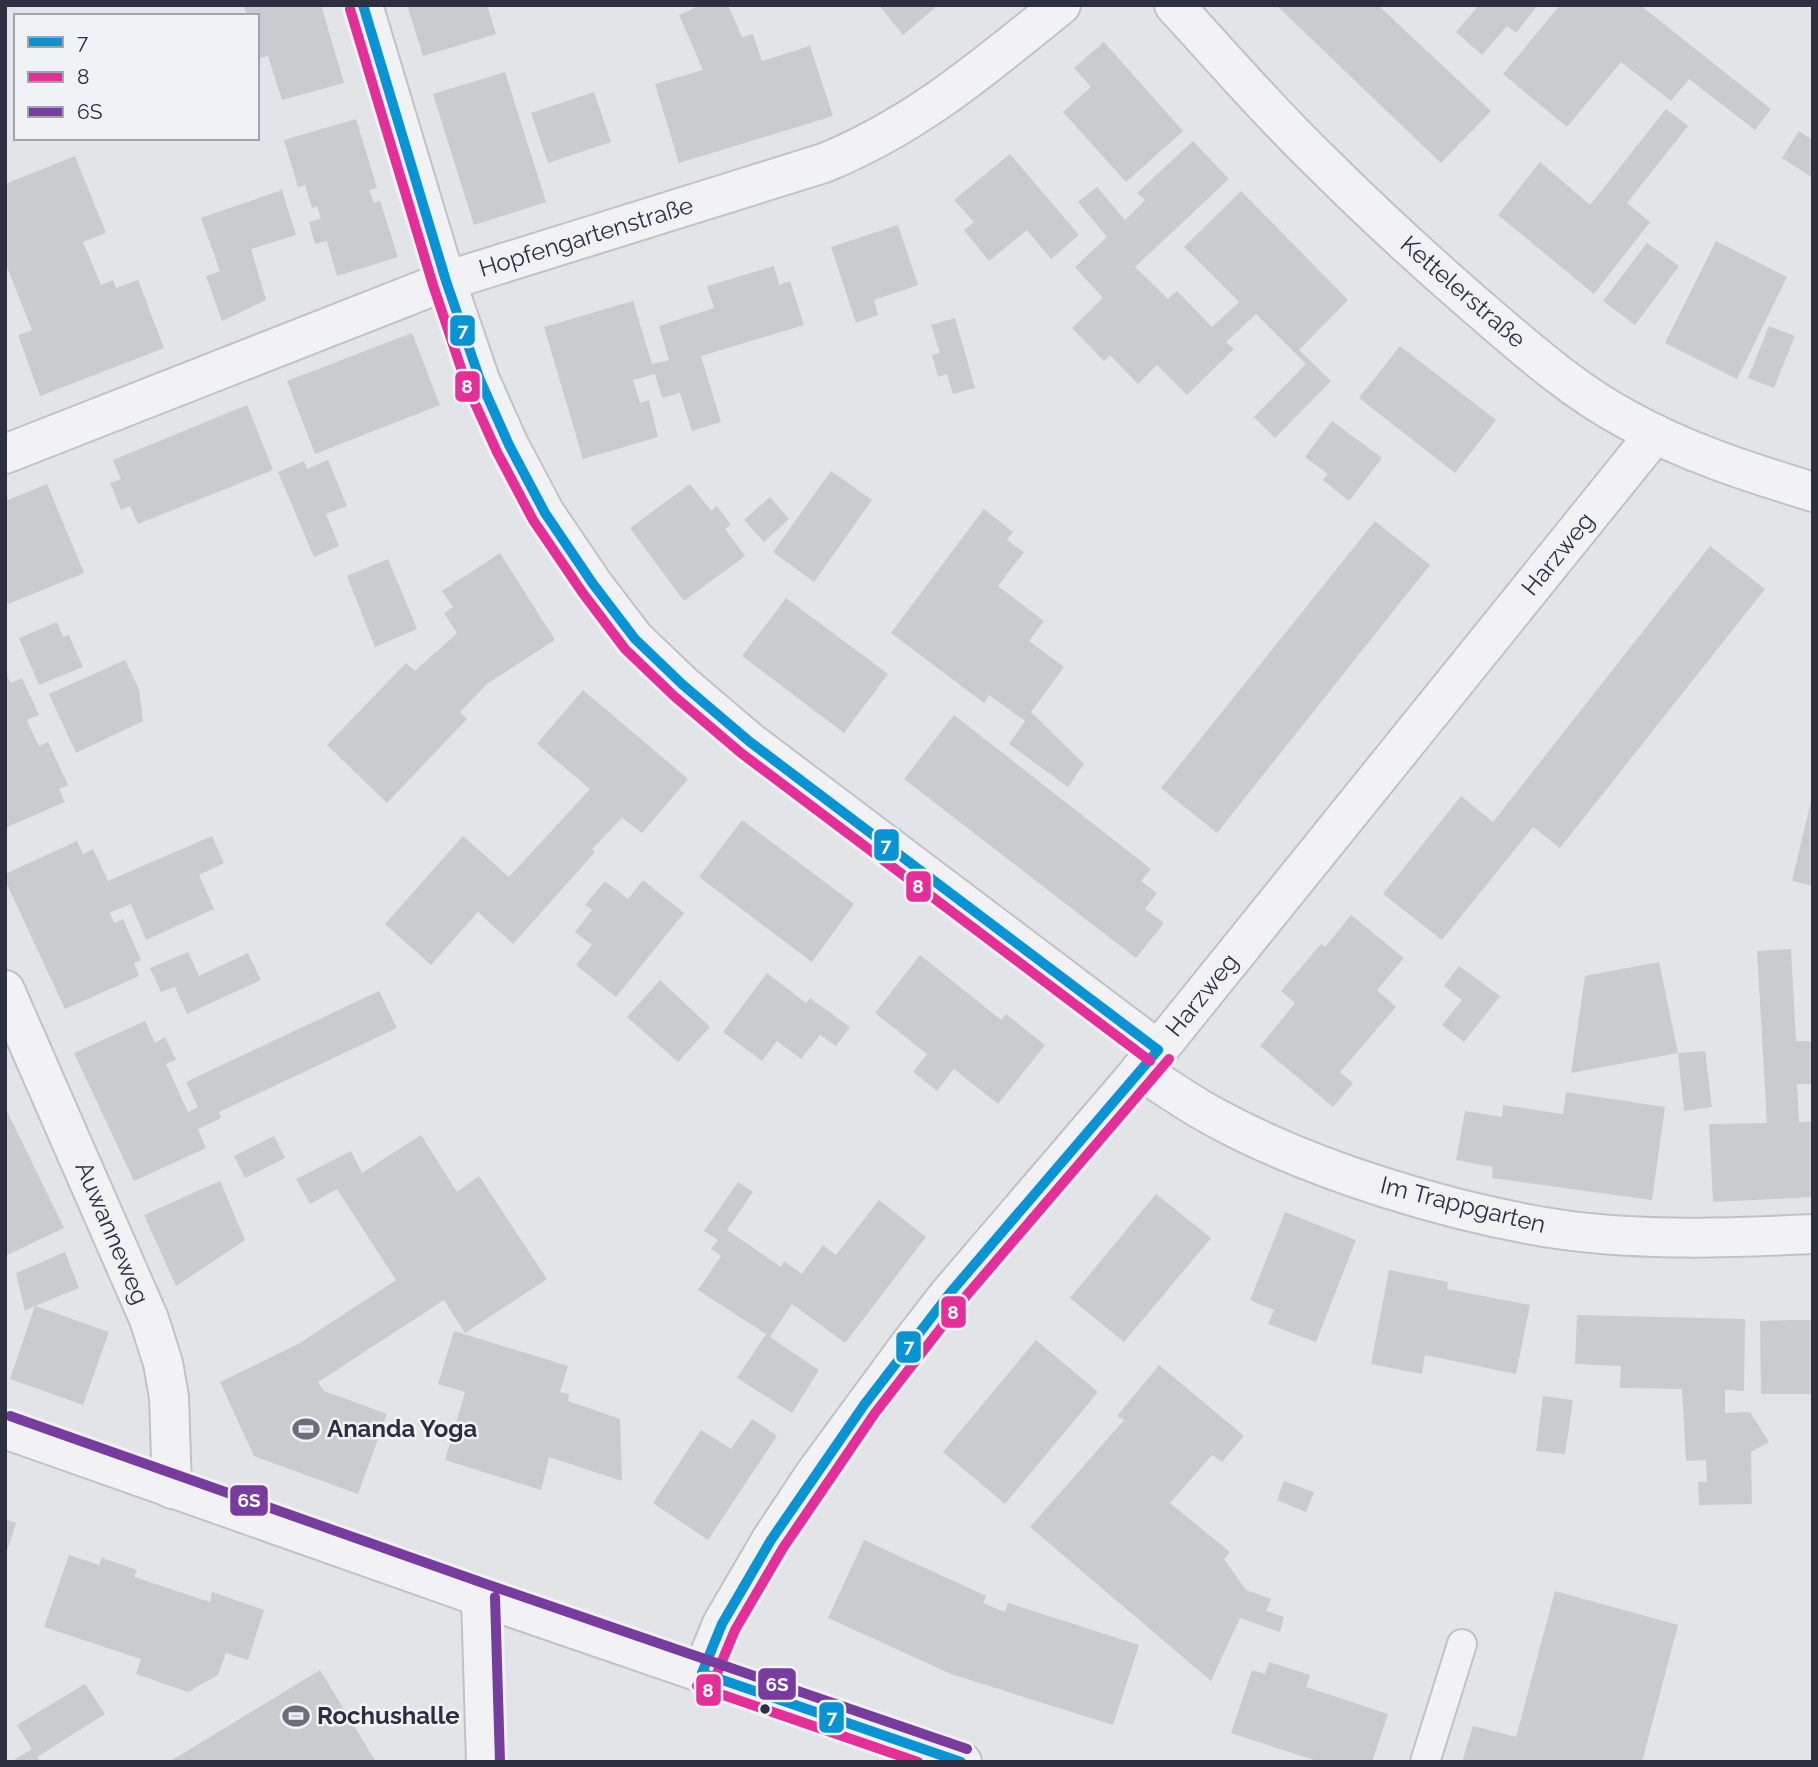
<svg xmlns="http://www.w3.org/2000/svg" width="1818" height="1767" font-family="Raleway,sans-serif">
<style>
.building{fill:#c9cbce}
.lines{fill:none;stroke-linecap:round;stroke-linejoin:round}
.service-casing{stroke:#c1c2c6;stroke-width:32}
.minor-casing{stroke:#c1c2c6;stroke-width:42}
.service{stroke:#f2f2f4;stroke-width:28}
.minor{stroke:#f2f2f4;stroke-width:38}
.bus-1-casing{stroke:#f1f2f6;stroke-width:16}
.bus-2-casing{stroke:#f1f2f6;stroke-width:16}
.bus-3-casing{stroke:#f1f2f6;stroke-width:16}
.bus-1{stroke:#0894d4;stroke-width:10}
.bus-2{stroke:#e42f99;stroke-width:10}
.bus-3{stroke:#783c9f;stroke-width:10}
.bus-dot{fill:#2b2f3f;stroke:#f1f2f6;stroke-width:2.5}
.labels{text-anchor:middle;stroke-width:5;stroke-linejoin:round;paint-order:stroke}
.street-label{font-size:24px;fill:#2b2f3f;stroke:#f1f2f6}
.poi-label{font-size:24px;font-weight:bold;fill:#2b2f3f;stroke:#f1f2f6;text-anchor:start}
.line-badge{stroke:#f1f2f6;stroke-width:2.5}
.badge-label{font-size:19px;text-anchor:middle;font-weight:bold;fill:#fff}
</style>
<rect width="100%" height="100%" fill="#e3e4e8"/>
<!-- building -->
<g class="building">
<polygon points="244,5 321,5 344,83 282,100 268,56 257,59 257,16 241,16 246,14"/>
<polygon points="407,5 487,5 496,34 423,56"/>
<polygon points="701,5 728,5 742,37 753,34 762,61 810,46 833,116 679,163 655,84 703,70 679,15"/>
<polygon points="879,5 938,5 903,35"/>
<polygon points="1276,5 1383,5 1381,8 1491,111 1441,163"/>
<polygon points="1479,5 1538,5 1516,33 1507,26 1482,55 1456,32"/>
<polygon points="1560,5 1640,5 1771,109 1755,130 1689,79 1671,101 1621,62 1567,127 1503,74"/>
<polygon points="1104,42 1183,131 1126,182 1063,112 1091,87 1074,68"/>
<polygon points="505,72 546,202 474,225 433,94"/>
<polygon points="594,92 611,142 548,163 531,113"/>
<polygon points="1666,109 1688,126 1627,203 1650,222 1594,294 1498,215 1540,162 1590,205"/>
<polygon points="356,119 377,188 369,190 374,203 380,201 398,257 337,276 327,241 315,244 309,222 321,219 317,206 312,208 305,185 298,187 284,140"/>
<polygon points="1799,131 1813,140 1813,178 1782,158"/>
<polygon points="1193,141 1229,179 1135,267 1168,299 1177,291 1212,327 1239,302 1184,247 1241,191 1348,300 1299,350 1331,381 1275,438 1254,417 1306,364 1256,314 1226,342 1234,349 1187,395 1157,365 1138,384 1110,355 1104,361 1072,328 1103,298 1075,267 1107,237 1078,202 1097,187 1125,220 1145,200 1137,193"/>
<polygon points="1010,154 1079,235 1051,259 1027,230 989,261 964,230 974,222 954,200"/>
<polygon points="75,156 106,233 83,242 101,285 113,280 116,288 138,280 164,348 40,396 18,335 32,330 5,262 5,184"/>
<polygon points="282,190 296,235 251,249 266,300 222,321 206,276 220,271 201,218"/>
<polygon points="898,225 918,285 874,300 878,315 856,323 831,247"/>
<polygon points="1716,241 1787,277 1737,379 1665,343"/>
<polygon points="1647,243 1679,266 1635,325 1603,301"/>
<polygon points="774,266 779,285 790,281 804,325 701,356 721,422 692,431 680,393 662,398 655,374 633,380 640,403 649,400 658,437 583,459 544,327 633,301 652,364 669,360 659,326 714,308 707,286"/>
<polygon points="955,318 975,388 953,394 947,374 938,377 932,355 940,353 931,325"/>
<polygon points="1769,326 1795,336 1774,388 1748,378"/>
<polygon points="412,333 440,405 315,454 287,381"/>
<polygon points="1400,346 1496,420 1455,473 1359,398"/>
<polygon points="247,405 273,470 138,524 130,506 121,510 110,483 121,479 113,460"/>
<polygon points="1332,421 1382,458 1349,501 1323,480 1328,474 1305,457"/>
<polygon points="328,460 347,506 326,514 339,546 314,557 278,472 304,461 307,469"/>
<polygon points="831,471 872,500 814,582 773,552"/>
<polygon points="47,484 84,573 8,604 5,598 5,501"/>
<polygon points="690,484 711,511 717,506 731,525 725,529 745,556 684,601 630,528"/>
<polygon points="770,497 789,519 764,542 744,520"/>
<polygon points="984,509 1013,532 1007,540 1024,552 998,586 1044,621 1029,641 1064,667 1031,712 1084,764 1068,787 1009,744 1025,721 989,695 984,703 891,633"/>
<polygon points="1375,521 1430,565 1217,833 1161,788"/>
<polygon points="1710,546 1765,589 1560,848 1533,827 1442,940 1383,894 1461,796 1493,822"/>
<polygon points="500,553 555,640 488,683 460,712 467,719 387,803 327,745 406,663 415,671 457,633 444,613 453,607 442,591"/>
<polygon points="388,559 417,629 375,647 347,576"/>
<polygon points="786,598 888,674 844,733 742,656"/>
<polygon points="57,622 63,637 69,635 83,667 39,685 19,638"/>
<polygon points="125,660 139,689 143,721 76,753 49,694"/>
<polygon points="5,672 11,683 22,678 39,715 27,720 33,734 39,746 48,742 68,785 59,789 65,802 5,828"/>
<polygon points="583,690 688,779 642,833 622,818 592,849 595,852 513,944 478,912 431,965 385,924 463,836 509,877 590,789 537,744"/>
<polygon points="954,715 1151,869 1141,881 1157,893 1145,909 1164,923 1136,958 904,779"/>
<polygon points="1812,797 1813,797 1813,886 1792,881"/>
<polygon points="742,820 854,904 812,962 699,877"/>
<polygon points="212,836 224,863 199,875 214,909 146,940 131,904 109,913 115,923 123,919 141,960 134,963 139,976 65,1009 5,880 5,874 77,841 83,854 93,849 108,881"/>
<polygon points="643,880 684,913 616,997 576,965 592,945 575,932 592,910 585,905 605,881 628,899"/>
<polygon points="1351,915 1404,958 1377,990 1396,1007 1340,1072 1353,1083 1333,1107 1260,1046 1295,1003 1281,991 1321,944 1325,947"/>
<polygon points="1791,949 1796,1041 1813,1041 1813,1084 1797,1084 1799,1122 1813,1121 1813,1197 1713,1202 1709,1124 1767,1123 1757,951"/>
<polygon points="188,952 199,976 248,953 261,980 187,1014 175,987 161,992 150,968"/>
<polygon points="920,955 1001,1020 1006,1014 1045,1045 998,1104 954,1069 937,1091 913,1072 927,1054 875,1013"/>
<polygon points="1659,962 1678,1053 1571,1073 1585,976"/>
<polygon points="1459,966 1500,996 1464,1042 1442,1025 1462,1000 1444,986"/>
<polygon points="767,973 806,1003 810,998 850,1027 836,1046 820,1035 801,1059 777,1041 762,1061 723,1032"/>
<polygon points="660,980 710,1027 678,1062 627,1017"/>
<polygon points="379,991 397,1028 219,1112 221,1118 198,1129 206,1148 134,1181 74,1053 145,1021 155,1043 165,1037 176,1060 166,1064 188,1112 198,1107 186,1082"/>
<polygon points="1705,1051 1712,1107 1684,1111 1678,1053"/>
<polygon points="1566,1092 1665,1107 1652,1200 1492,1178 1493,1167 1456,1160 1465,1111 1502,1117 1503,1105 1563,1114"/>
<polygon points="5,1107 64,1228 5,1256"/>
<polygon points="421,1135 457,1192 479,1176 547,1279 465,1333 444,1300 318,1382 324,1391 387,1414 358,1494 254,1456 220,1382 300,1343 396,1280 337,1189 310,1204 296,1179 351,1151 362,1173"/>
<polygon points="274,1136 285,1158 245,1178 234,1156"/>
<polygon points="220,1181 245,1240 176,1286 144,1215"/>
<polygon points="738,1182 753,1192 727,1230 781,1267 784,1261 802,1274 823,1245 836,1255 879,1200 926,1237 845,1343 792,1304 770,1337 819,1370 792,1413 737,1378 766,1334 698,1290 721,1256 711,1249 718,1240 704,1231"/>
<polygon points="1156,1194 1211,1238 1124,1342 1070,1298"/>
<polygon points="1285,1212 1356,1240 1316,1342 1268,1324 1274,1310 1250,1300"/>
<polygon points="65,1252 79,1288 35,1306 109,1332 83,1405 10,1379 35,1306 25,1311 16,1273"/>
<polygon points="1389,1270 1448,1282 1447,1289 1530,1305 1516,1374 1425,1355 1422,1374 1371,1364"/>
<polygon points="1577,1315 1745,1319 1744,1391 1725,1390 1725,1413 1750,1412 1769,1442 1751,1452 1752,1504 1699,1505 1698,1482 1707,1482 1706,1460 1686,1461 1682,1389 1620,1388 1621,1366 1575,1364"/>
<polygon points="1792,1320 1813,1320 1813,1394 1761,1394 1760,1321"/>
<polygon points="454,1331 568,1366 560,1392 569,1394 568,1401 620,1419 622,1481 549,1457 541,1490 445,1460 465,1392 438,1384"/>
<polygon points="1036,1340 1098,1392 1005,1504 943,1452"/>
<polygon points="1159,1365 1244,1436 1222,1462 1212,1455 1170,1503 1230,1552 1224,1559 1246,1590 1271,1599 1266,1611 1284,1617 1280,1632 1240,1618 1211,1681 1030,1527 1124,1420 1117,1416"/>
<polygon points="1543,1396 1573,1400 1565,1454 1536,1451"/>
<polygon points="752,1419 777,1436 708,1540 653,1503 701,1430 731,1449"/>
<polygon points="1284,1481 1314,1492 1306,1512 1277,1500"/>
<polygon points="5,1519 16,1523 6,1554 5,1554"/>
<polygon points="864,1540 986,1596 983,1603 1005,1612 1008,1603 1139,1645 1113,1725 951,1674 828,1618"/>
<polygon points="69,1555 99,1565 102,1558 137,1570 134,1577 210,1602 212,1592 264,1610 248,1660 226,1653 218,1675 188,1692 136,1674 141,1659 44,1627"/>
<polygon points="1555,1591 1678,1625 1642,1762 1462,1762 1473,1726 1516,1737"/>
<polygon points="1269,1662 1310,1675 1306,1687 1388,1714 1372,1762 1320,1762 1231,1733 1252,1670 1265,1674"/>
<polygon points="320,1670 376,1762 169,1762"/>
<polygon points="85,1684 105,1714 37,1757 40,1762 11,1762 32,1749 17,1725"/>
</g>
<g class="lines">
<!-- service casing -->
<g class="service-casing">
<polyline id="service" points="1425,1762 1462,1644"/>
</g>
<!-- minor casing -->
<g class="minor-casing">
<g id="minor">
<polyline points="363,5 446,281 480,380 509,445 545,513 593,584 635,639 683,685 750,742 1158,1050"/>
<path d="M1174,5C1222,57 1268,111 1319,160C1369,210 1421,258 1474,304C1522,345 1570,389 1626,419C1685,452 1748,472 1813,492"/>
<path d="M5,454L446,281L824,163C917,125 984,67 1061,5"/>
<polyline points="5,990 149,1319 163,1363 169,1397 172,1489"/>
<path d="M1140,1070C1165,1087 1190,1104 1216,1118C1314,1171 1454,1214 1564,1230C1646,1241 1730,1238 1813,1234"/>
<polyline points="5,1429 481,1597 962,1762"/>
<polyline points="481,1597 486,1762"/>
<polyline points="702,1673 722,1624 771,1540 814,1475 908,1347 950,1293 1158,1050 1655,434"/>
</g>
</g>
<!-- service -->
<use href="#service" class="service"/>
<!-- minor -->
<use href="#minor" class="minor"/>
<!-- bus-1 casing -->
<g class="bus-1-casing">
<g id="bus-1">
<polyline points="363,5 446,281 480,380 509,445 545,513 593,584 635,639 683,685 750,742 1158,1050"/>
<polyline points="702,1673 722,1624 771,1540 864,1405 950,1293 1158,1050"/>
<polyline points="702,1673 961,1762"/>
</g>
</g>
<!-- bus-2 casing -->
<g class="bus-2-casing">
<g id="bus-2">
<polyline points="350,9 433,285 467,386 497,452 533,520 582,592 625,649 674,696 741,753 1150,1061"/>
<polyline points="715,1678 735,1630 783,1548 875,1413 961,1302 1169,1059"/>
<polyline points="697,1686 918,1762"/>
</g>
</g>
<!-- bus-3 casing -->
<g class="bus-3-casing">
<g id="bus-3">
<polyline points="10,1416 486,1584 967,1749"/>
<polyline points="495,1597 500,1762"/>
</g>
</g>
<!-- bus-1 -->
<use href="#bus-1" class="bus-1"/>
<!-- bus-2 -->
<use href="#bus-2" class="bus-2"/>
<!-- bus-3 -->
<use href="#bus-3" class="bus-3"/>
</g>
<!-- icons -->
<defs>
<g id="stadium-bare" transform="scale(2.1)"><path d="M0-5a6.5 5 0 1 0 0 10a6.5 5 0 1 0 0-10ZM-3.5-1.8h7v3.6h-7Z" fill="#6b6e7a" stroke="#f1f2f6" stroke-width="2.5" paint-order="stroke"/></g>
</defs>
<g fill-rule="evenodd">
<use href="#stadium-bare" x="306" y="1429"/>
<use href="#stadium-bare" x="296" y="1716"/>
</g>
<!-- markers -->
<circle class="bus-dot" cx="765" cy="1709" r="6"/>
<g class="labels">
<!-- street labels -->
<g class="street-label">
<text transform="translate(586 237) rotate(-17)" y="8">Hopfengartenstraße</text>
<text transform="translate(1463 292) rotate(41)" y="8">Kettelerstraße</text>
<text transform="translate(1558 554) rotate(-51)" y="8">Harzweg</text>
<text transform="translate(1202 995) rotate(-51)" y="8">Harzweg</text>
<text transform="translate(1463 1205) rotate(14)" y="8">Im Trappgarten</text>
<text transform="translate(112 1233) rotate(67)" y="8">Auwanneweg</text>
</g>
<!-- poi labels -->
<g class="poi-label">
<text x="327" y="1437">Ananda Yoga</text>
<text x="317" y="1724">Rochushalle</text>
</g>
</g>
<g class="line-badge">
<rect x="449" y="314" width="27" height="33" rx="7" fill="#0894d4"/>
<rect x="454" y="370" width="27" height="33" rx="7" fill="#e42f99"/>
<rect x="873" y="828" width="27" height="34" rx="7" fill="#0894d4"/>
<rect x="905" y="870" width="27" height="33" rx="7" fill="#e42f99"/>
<rect x="940" y="1295" width="27" height="34" rx="7" fill="#e42f99"/>
<rect x="895" y="1330" width="27" height="34" rx="7" fill="#0894d4"/>
<rect x="229" y="1484" width="40" height="33" rx="7" fill="#783c9f"/>
<rect x="757" y="1667" width="40" height="34" rx="7" fill="#783c9f"/>
<rect x="695" y="1673" width="27" height="34" rx="7" fill="#e42f99"/>
<rect x="818" y="1701" width="27" height="33" rx="7" fill="#0894d4"/>
</g>
<g class="badge-label">
<text x="463" y="337">7</text>
<text x="467" y="393">8</text>
<text x="886" y="852">7</text>
<text x="918" y="893">8</text>
<text x="953" y="1319">8</text>
<text x="909" y="1353">7</text>
<text x="249" y="1507">6S</text>
<text x="777" y="1691">6S</text>
<text x="708" y="1697">8</text>
<text x="832" y="1724">7</text>
</g>
<!-- border -->
<rect width="1818" height="1767" fill="none" stroke="#2b2f3f" stroke-width="14"/>
<!-- legend -->
<rect x="14" y="14" width="245" height="126" fill="#f1f2f6" stroke="#a2a4ad" stroke-width="2"/>
<rect x="28" y="37" width="35" height="10" fill="#0894d4" stroke="#a2a4ad" stroke-width="2"/>
<text x="77" y="49" font-size="21" fill="#2b2f3f">7</text>
<rect x="28" y="72" width="35" height="10" fill="#e42f99" stroke="#a2a4ad" stroke-width="2"/>
<text x="77" y="84" font-size="21" fill="#2b2f3f">8</text>
<rect x="28" y="107" width="35" height="10" fill="#783c9f" stroke="#a2a4ad" stroke-width="2"/>
<text x="77" y="119" font-size="21" fill="#2b2f3f">6S</text>
</svg>
